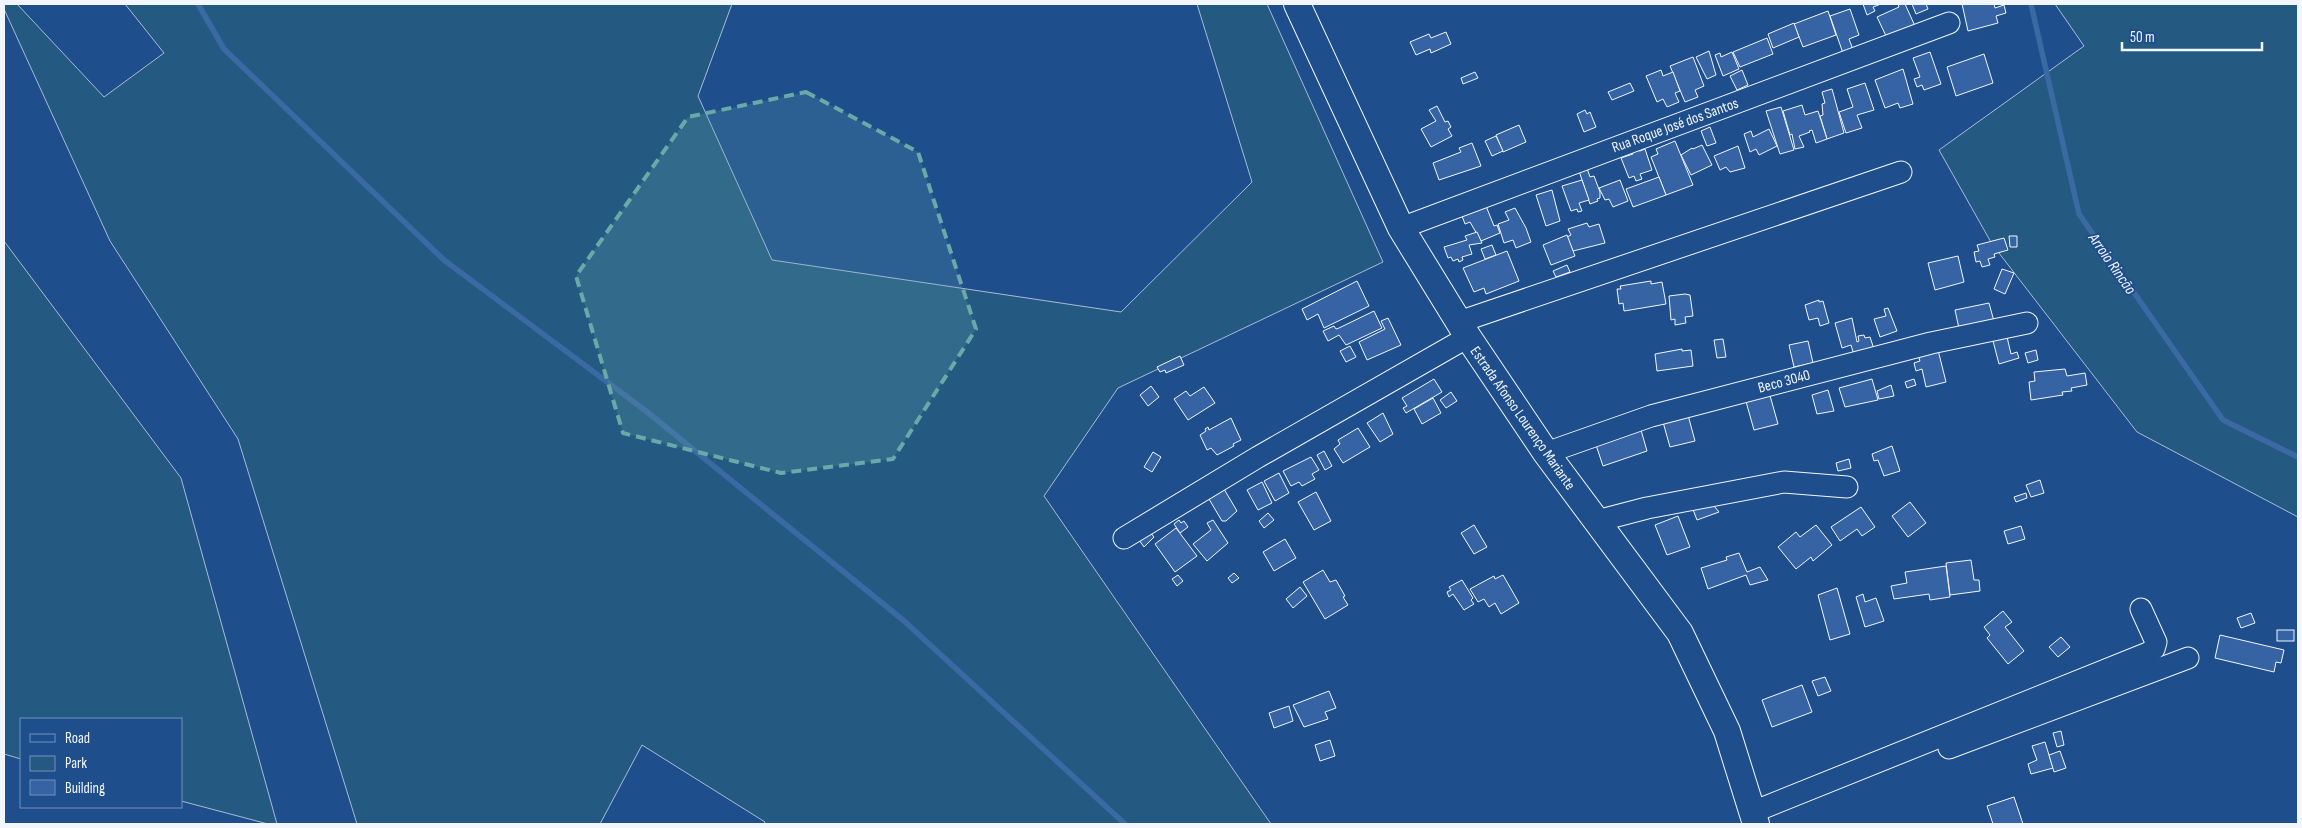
<svg xmlns="http://www.w3.org/2000/svg" width="2302" height="828" font-family="'Sofia Sans Condensed',sans-serif">
<style>
.green{fill:#245a82;stroke:#a8bbd7}
.lines{fill:none;stroke-linecap:round;stroke-linejoin:round}
.stream{stroke:#3b69a3;stroke-width:5.5}
.building{fill:#3563a3;stroke:#f2f6ff}
.minor-casing{stroke:#f2f6ff;stroke-width:23}
.major-casing{stroke:#f2f6ff;stroke-width:28}
.minor{stroke:#1f4e8c;stroke-width:21}
.major{stroke:#1f4e8c;stroke-width:26}
.marked{fill:#6aa9a8;fill-opacity:0.2;stroke:#6aa9a8;stroke-width:4;stroke-dasharray:10 6;stroke-linejoin:round}
.labels{text-anchor:middle;stroke-width:4;stroke-linejoin:round;paint-order:stroke}
.street-label{font-size:15px;fill:#f2f6ff;stroke:#1f4e8c}
.water-label{font-size:16px;font-style:italic;fill:#f2f6ff;stroke:#1f4e8c}
</style>
<rect width="100%" height="100%" fill="#1f4e8c"/>
<!-- green -->
<g class="green">
<polygon points="4,4 17,4 104,97 164,53 125,4 732,4 698,96 772,260 1121,312 1252,182 1197,4 1267,4 1383,262 1118,388 1044,496 1271,824 764,824 765,822 642,745 600,824 357,824 238,439 110,241 4,9"/>
<polygon points="2055,4 2298,4 2298,517 2137,432 1992,244 1939,150 2084,46"/>
<polygon points="4,241 181,478 277,824 268,824 181,801 181,719 21,719 21,759 4,754"/>
</g>
<g class="lines">
<!-- stream -->
<g class="stream">
<polyline points="198,4 224,49 444,260 646,411 903,620 1125,824"/>
<polyline points="2031,4 2079,214 2223,420 2298,457"/>
</g>
</g>
<!-- building -->
<g class="building">
<polygon points="1863,4 1881,4 1873,7 1875,11 1867,15"/>
<polygon points="1898,4 1905,4 1915,26 1887,38 1877,17 1899,7"/>
<polygon points="1912,4 1926,4 1928,9 1916,14"/>
<polygon points="1962,4 1994,4 1995,8 2004,5 2006,13 1996,16 1998,23 1968,31"/>
<polygon points="1850,9 1859,35 1849,39 1854,52 1844,56 1830,16"/>
<polygon points="1828,11 1836,35 1803,47 1794,24"/>
<polygon points="1794,23 1799,37 1773,48 1768,34"/>
<polygon points="1446,32 1451,44 1431,53 1430,49 1416,55 1410,42 1429,34 1431,38"/>
<polygon points="1767,38 1773,54 1740,67 1733,52"/>
<polygon points="1709,51 1716,75 1707,79 1696,57"/>
<polygon points="1732,52 1739,69 1723,76 1715,55 1720,53 1721,57"/>
<polygon points="1930,52 1941,84 1924,90 1922,85 1917,87 1914,79 1920,77 1913,58"/>
<polygon points="1984,54 1993,83 1956,96 1947,67"/>
<polygon points="1693,57 1704,86 1695,90 1698,97 1685,102 1670,66"/>
<polygon points="1903,69 1913,104 1900,108 1898,103 1885,108 1875,80"/>
<polygon points="1661,70 1663,76 1673,72 1680,91 1675,93 1679,102 1667,107 1663,99 1657,102 1646,76"/>
<polygon points="1742,70 1748,85 1737,90 1730,76"/>
<polygon points="1475,72 1478,78 1463,84 1461,78"/>
<polygon points="1630,83 1634,91 1612,100 1608,92"/>
<polygon points="1865,83 1874,110 1857,115 1862,128 1846,133 1839,112 1853,107 1847,89"/>
<polygon points="1832,89 1844,133 1827,139 1820,116 1823,115 1822,104 1825,103 1822,92"/>
<polygon points="1802,105 1805,115 1818,111 1827,139 1816,143 1812,130 1809,131 1810,132 1799,136 1804,147 1795,149 1792,134 1790,135 1783,111"/>
<polygon points="1437,106 1445,122 1448,121 1451,127 1448,129 1452,136 1431,147 1421,129 1436,121 1429,110"/>
<polygon points="1781,107 1794,150 1780,154 1766,111"/>
<polygon points="1585,110 1587,114 1590,112 1596,127 1584,132 1577,114"/>
<polygon points="1519,125 1526,142 1503,152 1496,135"/>
<polygon points="1710,127 1716,143 1707,146 1701,131"/>
<polygon points="1769,129 1777,146 1759,155 1756,149 1750,152 1744,134 1751,131 1753,137"/>
<polygon points="1496,136 1503,151 1492,156 1485,141"/>
<polygon points="1675,141 1693,185 1666,195 1651,157 1658,154 1656,149"/>
<polygon points="1472,143 1481,166 1439,180 1433,163 1461,152 1459,148"/>
<polygon points="1702,145 1712,165 1691,175 1681,155 1692,148 1693,149"/>
<polygon points="1738,146 1745,168 1730,172 1726,167 1720,170 1714,156"/>
<polygon points="1631,148 1640,151 1645,149 1652,170 1640,174 1642,179 1636,181 1634,176 1629,178 1621,158 1633,154"/>
<polygon points="1586,165 1590,177 1594,176 1600,192 1600,198 1597,199 1598,201 1590,204 1578,168"/>
<polygon points="1659,177 1666,195 1633,207 1626,189"/>
<polygon points="1582,180 1589,200 1579,203 1582,211 1578,212 1577,209 1571,211 1562,186"/>
<polygon points="1620,180 1628,201 1613,207 1609,199 1605,200 1599,188"/>
<polygon points="1552,190 1560,221 1546,226 1536,195"/>
<polygon points="1486,206 1494,226 1497,225 1500,233 1481,241 1470,222 1465,224 1462,216"/>
<polygon points="1515,208 1526,228 1531,242 1516,248 1513,240 1504,243 1498,224 1509,220 1505,212"/>
<polygon points="1587,223 1589,227 1599,224 1605,243 1573,251 1567,237 1571,235 1568,229"/>
<polygon points="1477,232 1482,243 1469,245 1472,254 1462,257 1463,260 1459,262 1458,259 1453,261 1451,257 1448,258 1444,247 1467,240 1465,236"/>
<polygon points="1567,235 1575,256 1551,265 1543,245"/>
<polygon points="2009,236 2017,236 2017,247 2010,247"/>
<polygon points="2004,238 2008,250 1994,254 1995,257 1988,259 1990,265 1982,267 1980,261 1976,262 1974,252 1979,251 1977,245"/>
<polygon points="1492,245 1496,255 1485,259 1481,249"/>
<polygon points="1507,251 1519,281 1486,294 1484,288 1474,292 1463,268"/>
<polygon points="1958,256 1964,282 1935,290 1928,263"/>
<polygon points="1567,265 1570,272 1556,277 1553,271"/>
<polygon points="2002,269 2014,273 2005,294 1994,289"/>
<polygon points="1357,281 1369,306 1324,328 1318,314 1307,320 1302,309"/>
<polygon points="1651,281 1651,284 1662,282 1666,304 1624,311 1623,303 1619,304 1617,289 1621,289 1620,286"/>
<polygon points="1685,294 1690,295 1693,316 1685,317 1686,323 1675,325 1675,319 1671,320 1669,296"/>
<polygon points="1819,300 1819,302 1823,301 1829,323 1820,326 1818,318 1809,320 1805,305"/>
<polygon points="1989,303 1995,325 1960,333 1955,310"/>
<polygon points="1888,308 1897,331 1880,337 1874,319 1886,316 1884,309"/>
<polygon points="1374,311 1382,328 1346,345 1339,335 1328,341 1323,331 1334,326 1336,329 1339,328"/>
<polygon points="1388,318 1401,345 1367,360 1359,342 1385,329 1381,321"/>
<polygon points="1852,318 1857,342 1859,341 1858,336 1864,335 1865,338 1870,337 1874,349 1854,355 1851,345 1842,348 1835,323"/>
<polygon points="2007,337 2011,354 2017,352 2019,358 1999,364 1993,341"/>
<polygon points="1723,339 1726,357 1717,358 1714,340"/>
<polygon points="1808,341 1813,363 1794,367 1789,345"/>
<polygon points="1350,346 1356,357 1346,362 1340,351"/>
<polygon points="1682,349 1682,351 1691,350 1693,366 1657,371 1655,354"/>
<polygon points="1938,350 1946,382 1926,387 1922,369 1916,371 1914,363 1920,361 1918,355"/>
<polygon points="2036,350 2038,360 2028,363 2025,353"/>
<polygon points="1180,356 1184,365 1166,373 1165,370 1160,372 1157,367"/>
<polygon points="2065,369 2067,376 2085,373 2087,385 2071,388 2072,391 2062,392 2063,395 2031,400 2029,382 2035,381 2034,372"/>
<polygon points="1434,379 1442,392 1406,413 1403,408 1407,406 1402,398"/>
<polygon points="1872,379 1878,400 1845,407 1839,388"/>
<polygon points="1914,379 1916,385 1907,388 1905,382"/>
<polygon points="1891,385 1894,396 1879,399 1877,391"/>
<polygon points="1151,386 1159,397 1148,406 1140,395"/>
<polygon points="1204,387 1215,403 1188,420 1174,399 1186,391 1190,396"/>
<polygon points="1828,390 1834,411 1817,414 1812,395"/>
<polygon points="1451,392 1457,401 1446,408 1440,400"/>
<polygon points="1769,392 1778,424 1754,430 1745,398"/>
<polygon points="1433,398 1441,413 1422,424 1414,409"/>
<polygon points="1383,413 1393,434 1380,442 1367,423"/>
<polygon points="1688,415 1695,441 1670,447 1663,422"/>
<polygon points="1231,418 1241,440 1233,444 1234,446 1217,455 1211,448 1207,450 1200,435 1206,431 1205,429 1208,427 1209,430"/>
<polygon points="1358,428 1370,447 1343,463 1334,449 1340,444 1338,440"/>
<polygon points="1641,430 1647,451 1603,466 1595,442"/>
<polygon points="1892,446 1900,471 1884,476 1878,460 1874,461 1872,454"/>
<polygon points="1324,451 1332,466 1325,470 1317,455"/>
<polygon points="1153,452 1161,457 1152,472 1144,467"/>
<polygon points="1311,457 1319,470 1312,474 1315,479 1302,486 1299,482 1291,486 1283,471"/>
<polygon points="1849,459 1851,468 1838,471 1836,463"/>
<polygon points="1279,473 1289,493 1275,501 1264,481"/>
<polygon points="2040,480 2044,493 2031,497 2026,485"/>
<polygon points="1262,482 1272,503 1258,510 1247,490"/>
<polygon points="1224,489 1237,511 1226,521 1222,521 1209,499"/>
<polygon points="1316,492 1331,521 1314,530 1298,502"/>
<polygon points="2026,493 2027,498 2016,502 2014,497"/>
<polygon points="1710,501 1719,512 1697,520 1692,507"/>
<polygon points="1910,502 1926,523 1908,537 1892,516"/>
<polygon points="1861,507 1875,527 1862,536 1857,529 1840,541 1831,527"/>
<polygon points="1268,513 1274,520 1264,528 1259,521"/>
<polygon points="1678,516 1690,547 1667,555 1655,525"/>
<polygon points="1179,520 1181,523 1184,521 1188,527 1180,533 1174,524"/>
<polygon points="1213,520 1228,543 1207,561 1193,544 1211,530 1207,523"/>
<polygon points="1474,525 1487,547 1474,554 1461,533"/>
<polygon points="1816,525 1832,545 1813,561 1811,557 1796,569 1778,547 1796,532 1800,537"/>
<polygon points="2021,526 2025,539 2008,544 2004,531"/>
<polygon points="1176,528 1197,556 1175,572 1155,544"/>
<polygon points="1150,532 1154,537 1144,547 1139,540"/>
<polygon points="1285,539 1296,558 1274,571 1263,552"/>
<polygon points="1739,553 1747,572 1760,567 1768,580 1750,585 1746,575 1708,589 1701,568 1727,560 1726,557"/>
<polygon points="1971,560 1974,580 1979,580 1980,591 1950,595 1946,563"/>
<polygon points="1946,566 1950,597 1930,600 1929,594 1894,599 1891,586 1907,583 1905,572"/>
<polygon points="1323,570 1330,582 1336,580 1345,596 1343,597 1348,605 1325,619 1303,582"/>
<polygon points="1234,573 1239,578 1232,583 1228,578"/>
<polygon points="1178,575 1183,581 1177,586 1172,579"/>
<polygon points="1503,575 1519,603 1501,614 1495,603 1489,607 1484,599 1478,602 1470,589 1494,576 1495,579"/>
<polygon points="1462,580 1473,598 1471,600 1474,604 1464,610 1453,594 1449,597 1447,592 1451,590 1449,587"/>
<polygon points="1300,587 1307,596 1293,608 1286,599"/>
<polygon points="1837,588 1850,634 1830,640 1818,595"/>
<polygon points="1863,594 1865,602 1876,598 1884,621 1865,627 1856,597"/>
<polygon points="2003,611 2012,622 2005,627 2024,651 2008,664 1987,638 1990,635 1984,627"/>
<polygon points="2251,613 2255,623 2241,628 2237,618"/>
<rect x="2277" y="630" width="17" height="11"/>
<polygon points="2220,635 2284,650 2281,663 2276,662 2274,672 2215,658"/>
<polygon points="2061,637 2070,647 2058,657 2049,647"/>
<polygon points="1825,677 1831,691 1818,696 1812,681"/>
<polygon points="1802,685 1812,712 1772,727 1762,700"/>
<polygon points="1329,691 1336,708 1325,712 1328,719 1304,727 1293,705"/>
<polygon points="1289,706 1293,721 1274,728 1269,713"/>
<polygon points="2061,731 2064,745 2057,747 2053,733"/>
<polygon points="1330,740 1335,756 1320,761 1315,745"/>
<polygon points="2045,742 2053,768 2031,774 2028,764 2037,760 2032,746"/>
<polygon points="2060,751 2066,768 2054,772 2049,755"/>
<polygon points="2014,797 2023,824 1993,824 1987,806"/>
</g>
<g class="lines">
<!-- minor casing -->
<g class="minor-casing">
<g id="minor">
<polyline points="1401,228 1949,23"/>
<polyline points="1459,322 1901,172"/>
<polyline points="1546,453 1651,416 1931,343 2027,323"/>
<polyline points="1597,521 1647,508 1784,482 1847,487"/>
<polyline points="1124,538 1258,457 1468,337"/>
<polyline points="1949,748 2188,658"/>
<polyline points="1753,812 2148,653 2154,649 2156,642 2141,609"/>
</g>
</g>
<!-- major casing -->
<g class="major-casing">
<polyline id="major" points="1297,4 1401,228 1468,337 1546,453 1680,633 1727,731 1756,824"/>
</g>
<!-- minor -->
<use href="#minor" class="minor"/>
<!-- major -->
<use href="#major" class="major"/>
</g>
<!-- marked area -->
<path class="marked" d="M806,92L918,152L976,329L893,459L781,473L623,433L576,276L688,117Z"/>
<g class="labels">
<!-- street labels -->
<g class="street-label">
<text transform="translate(1675 125) rotate(-20)" y="5">Rua Roque José dos Santos</text>
<text transform="translate(1784 381) rotate(-15)" y="5">Beco 3040</text>
<text transform="translate(1523 418) rotate(55)" y="5">Estrada Afonso Lourenço Mariante</text>
</g>
<!-- water labels -->
<g class="water-label">
<text transform="translate(2113 263) rotate(55)" y="6">Arroio Rincão</text>
</g>
</g>
<!-- border -->
<rect width="2302" height="828" fill="none" stroke="#f2f6ff" stroke-width="10"/>
<!-- legend -->
<rect x="20" y="718" width="162" height="90" fill="#1f4e8c" stroke="#7391ba"/>
<rect x="30" y="734" width="25" height="8" fill="#1f4e8c" stroke="#7391ba"/>
<text x="65" y="743" font-size="15" fill="#f2f6ff">Road</text>
<rect x="30" y="756" width="25" height="15" fill="#245a82" stroke="#7391ba"/>
<text x="65" y="768" font-size="15" fill="#f2f6ff">Park</text>
<rect x="30" y="780" width="25" height="15" fill="#3563a3" stroke="#7391ba"/>
<text x="65" y="793" font-size="15" fill="#f2f6ff">Building</text>
<!-- scale -->
<path d="M2122 42v8h140v-8" fill="none" stroke="#f2f6ff" stroke-width="2.5"/>
<text x="2130" y="42" font-size="15" fill="#f2f6ff" stroke="#1f4e8c" stroke-width="4" paint-order="stroke">50 m</text>
</svg>
